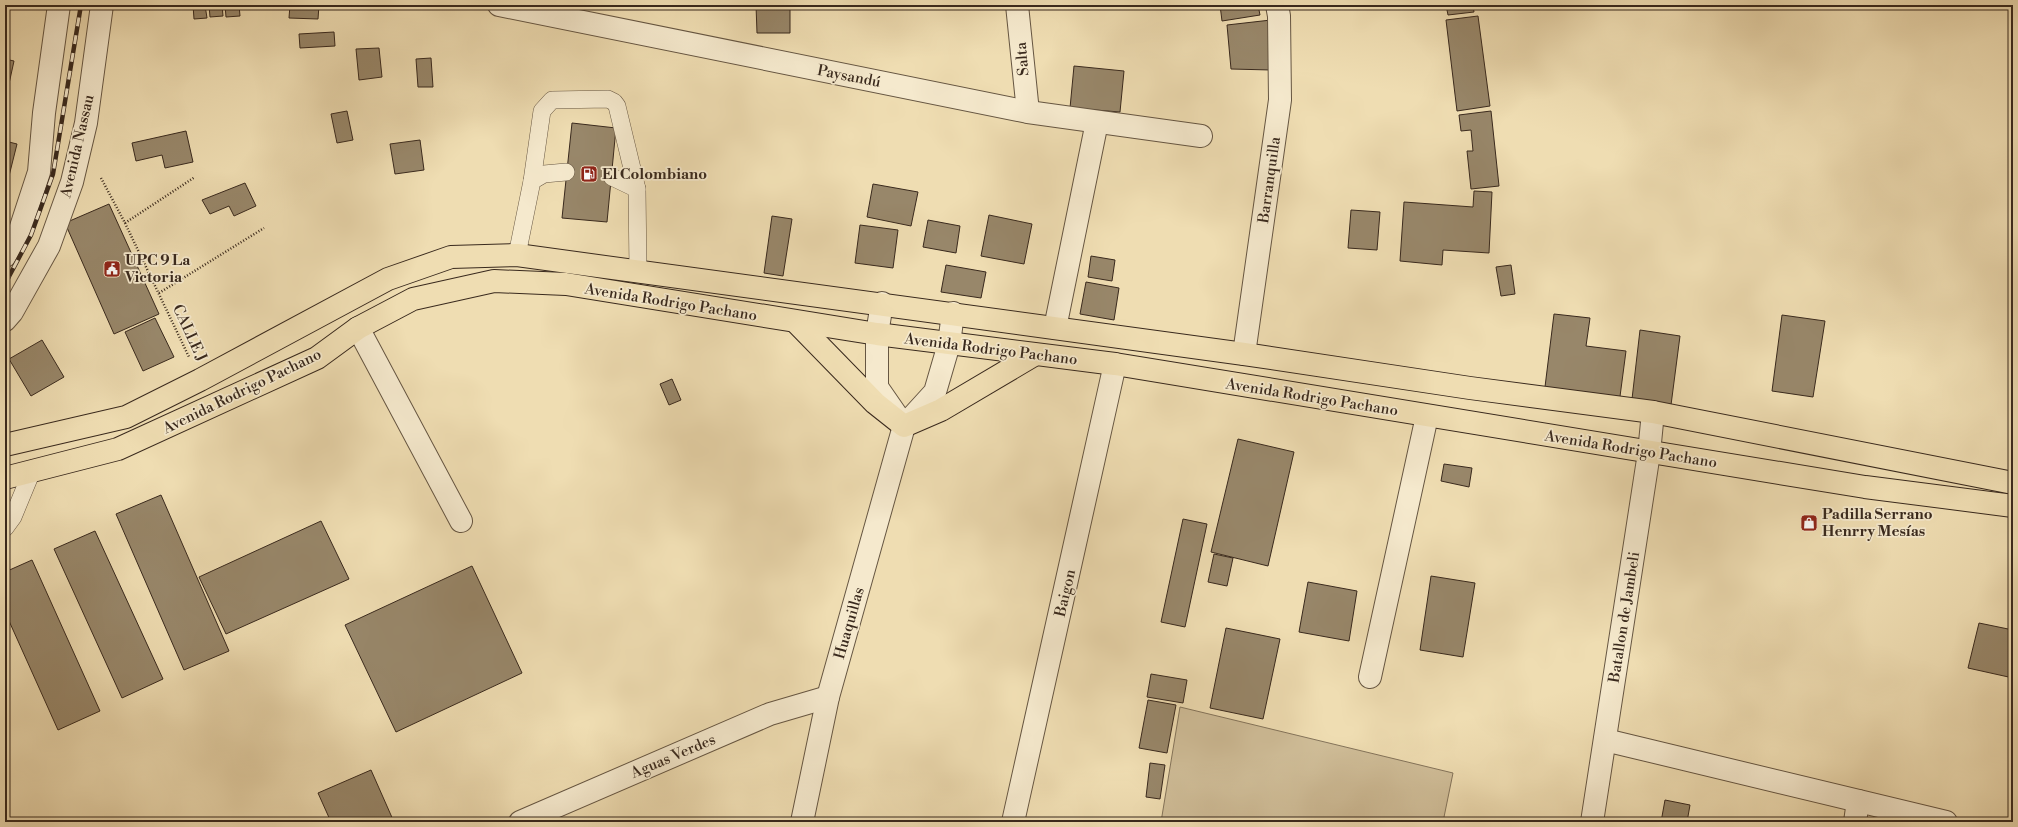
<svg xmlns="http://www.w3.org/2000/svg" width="2018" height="827" font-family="'Libre Bodoni',serif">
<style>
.green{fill:#d0be99;stroke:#84745b}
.building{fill:#98876a;stroke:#39291d}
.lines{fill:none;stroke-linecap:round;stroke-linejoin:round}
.lane-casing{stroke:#665642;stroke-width:18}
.street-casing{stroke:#665642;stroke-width:24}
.primary-casing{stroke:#39291d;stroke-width:24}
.path{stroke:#39291d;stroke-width:2.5;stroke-dasharray:1 2;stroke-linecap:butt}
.lane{stroke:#f5e9cd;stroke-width:17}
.street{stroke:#f5e9cd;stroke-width:22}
.primary{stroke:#efddb2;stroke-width:22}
.rail-casing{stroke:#39291d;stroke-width:4.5}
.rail{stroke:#f5e9cd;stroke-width:3;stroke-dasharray:9;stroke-linecap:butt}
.labels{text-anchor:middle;stroke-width:3.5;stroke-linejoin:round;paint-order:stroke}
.street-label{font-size:15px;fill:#39291d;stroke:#f5e9cd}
.poi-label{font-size:15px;font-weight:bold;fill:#39291d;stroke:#f5e9cd;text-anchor:start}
</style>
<rect width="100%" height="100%" fill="#efddb2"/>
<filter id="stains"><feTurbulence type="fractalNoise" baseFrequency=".005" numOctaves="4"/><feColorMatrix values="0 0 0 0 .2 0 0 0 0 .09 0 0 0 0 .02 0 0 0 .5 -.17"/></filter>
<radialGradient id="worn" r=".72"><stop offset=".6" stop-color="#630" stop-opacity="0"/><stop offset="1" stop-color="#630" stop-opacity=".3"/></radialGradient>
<!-- green -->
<polygon class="green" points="1180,707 1453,773 1443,822 1161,822"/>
<!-- building -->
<g class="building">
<polygon points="193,5 205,5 207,18 194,19"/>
<polygon points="209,5 222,5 223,16 210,17"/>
<polygon points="225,5 239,5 240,16 226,17"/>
<polygon points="290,5 319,5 318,19 289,18"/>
<rect x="677" y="5" width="42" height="2"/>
<polygon points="756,5 790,5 790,33 757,33"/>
<polygon points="1220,5 1258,5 1260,15 1222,21"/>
<polygon points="1446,5 1473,5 1474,12 1448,15"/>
<polygon points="1478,16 1490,106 1457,111 1446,20"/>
<polygon points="1271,20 1271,70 1231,69 1227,25"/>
<polygon points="334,32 335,46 300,48 299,34"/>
<polygon points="379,48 382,77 359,80 356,49"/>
<polygon points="431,58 433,87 418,87 416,59"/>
<polygon points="5,59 14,61 5,102"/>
<polygon points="1074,66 1124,71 1120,112 1070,108"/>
<polygon points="347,111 353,140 337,143 331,114"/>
<polygon points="1491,111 1499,186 1471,189 1467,151 1473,151 1471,130 1461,131 1459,115"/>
<polygon points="572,123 616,128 607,222 562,218"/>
<polygon points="186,131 193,162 165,168 162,155 136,161 132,143"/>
<polygon points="420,140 424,170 395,174 390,144"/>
<polygon points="5,141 17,144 5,192"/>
<polygon points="245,183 256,206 234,216 229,206 210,214 202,200"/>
<polygon points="873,184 918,192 911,226 867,217"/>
<polygon points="1474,191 1492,192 1489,253 1443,250 1442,265 1400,261 1404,202 1473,207"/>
<polygon points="109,204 159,314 114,334 65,223"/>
<polygon points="1351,210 1380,212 1377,250 1348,248"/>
<polygon points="989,215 1032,224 1024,264 981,256"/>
<polygon points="772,216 792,219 783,276 764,273"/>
<polygon points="928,220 960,226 956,253 923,247"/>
<polygon points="860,225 898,230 893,268 855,263"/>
<polygon points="1091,256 1115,260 1112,281 1088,277"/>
<polygon points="946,265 986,272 981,298 941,292"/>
<polygon points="1511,265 1515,294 1501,296 1496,267"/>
<polygon points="1086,282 1119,288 1114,320 1080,314"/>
<polygon points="1554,314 1590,318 1586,346 1626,351 1619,404 1544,395"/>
<polygon points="1782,315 1825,321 1813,397 1772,391"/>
<polygon points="155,318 174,357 143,371 125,332"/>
<polygon points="1640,330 1680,336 1671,405 1632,399"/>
<polygon points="42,340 64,377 31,396 9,359"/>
<polygon points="672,379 681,400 669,405 660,384"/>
<polygon points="1238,439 1294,452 1268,566 1211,552"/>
<polygon points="1444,464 1472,468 1469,487 1441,481"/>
<polygon points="161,495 229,651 184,670 116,514"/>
<polygon points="1183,519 1207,524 1185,627 1161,622"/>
<polygon points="321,521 349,579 226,634 199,577"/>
<polygon points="95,531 163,679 122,698 54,549"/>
<polygon points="1214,554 1233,558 1227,586 1208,582"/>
<polygon points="32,560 100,711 58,730 5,612 5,572"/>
<polygon points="472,566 522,673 396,732 345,625"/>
<polygon points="1431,576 1475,583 1463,657 1420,650"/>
<polygon points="1308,582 1357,591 1349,641 1299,632"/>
<polygon points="1979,623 2013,630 2013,678 1968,668"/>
<polygon points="1226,628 1280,639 1263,719 1210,708"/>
<polygon points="1151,674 1187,680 1183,703 1147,697"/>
<polygon points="1148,700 1176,705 1167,753 1139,748"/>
<polygon points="1150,763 1165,765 1160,799 1146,797"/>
<polygon points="371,770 394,822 331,822 318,793"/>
<polygon points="1665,800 1690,805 1687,822 1661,822"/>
</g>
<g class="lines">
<!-- lane casing -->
<g class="lane-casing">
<g id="lane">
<polyline points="612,177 637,189 638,270"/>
<polyline points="532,181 542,111 552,100 608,99 614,102 617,106 637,189"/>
<polyline points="517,255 532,181 544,174 566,172"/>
<polyline points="5,528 13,517 32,471"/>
</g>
</g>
<!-- street casing -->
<g class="street-casing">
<g id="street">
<polyline points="499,5 1028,112 1201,136"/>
<polyline points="1017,5 1028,112"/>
<polyline points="5,256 20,230 39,172 44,113 59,5"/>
<polyline points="882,303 877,334 877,387 904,426 935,392 949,344 953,313"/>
<polyline points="5,320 12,312 49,246 72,182 86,123 102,5"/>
<polyline points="358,328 461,521"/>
<polyline points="1055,328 1097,122"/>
<polyline points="1244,354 1280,100 1279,16 1277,5"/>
<polyline points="1370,677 1427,416"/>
<polyline points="1605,740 1946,822"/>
<polyline points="520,822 770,714 828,697"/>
<polyline points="802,822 828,697 904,426"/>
<polyline points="1013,822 1115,364"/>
<polyline points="1592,822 1649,453 1653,412"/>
<polyline points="1855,822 1858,801"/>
</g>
</g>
<!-- primary casing -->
<g class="primary-casing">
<g id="primary">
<polyline points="796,322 875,403 904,426 941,410 1034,355"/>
<polyline points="5,445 126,417 200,380 388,279 451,257 517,255 1244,354 1470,388 1653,412 2013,483"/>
<polyline points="5,478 118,449 317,358 358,328 413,299 494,281 566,284 877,334 1115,364 1865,487 2013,506"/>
</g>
</g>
<!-- path -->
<g class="path">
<polyline points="101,178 125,223 189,357"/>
<polyline points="125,223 195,177"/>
<polyline points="159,293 264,228"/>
</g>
<!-- lane -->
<use href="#lane" class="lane"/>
<!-- street -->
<use href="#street" class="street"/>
<!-- primary -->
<use href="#primary" class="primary"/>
<!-- rail casing -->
<g class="rail-casing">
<polyline id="rail" points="5,284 31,235 53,174 81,5"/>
</g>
<!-- rail -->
<use href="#rail" class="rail"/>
</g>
<!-- icons -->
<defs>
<g id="fuel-square" transform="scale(0.9)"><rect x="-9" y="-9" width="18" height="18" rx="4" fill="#8f2418" stroke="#f5e9cd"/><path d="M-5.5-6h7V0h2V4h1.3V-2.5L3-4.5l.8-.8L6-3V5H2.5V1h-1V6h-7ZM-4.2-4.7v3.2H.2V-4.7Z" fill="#fff"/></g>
<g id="civic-square" transform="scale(0.9)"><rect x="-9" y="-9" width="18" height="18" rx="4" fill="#8f2418" stroke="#f5e9cd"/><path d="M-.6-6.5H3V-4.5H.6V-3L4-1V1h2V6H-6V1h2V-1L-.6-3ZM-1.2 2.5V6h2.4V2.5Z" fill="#fff"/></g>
<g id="shop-square" transform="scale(0.9)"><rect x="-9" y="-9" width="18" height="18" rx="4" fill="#8f2418" stroke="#f5e9cd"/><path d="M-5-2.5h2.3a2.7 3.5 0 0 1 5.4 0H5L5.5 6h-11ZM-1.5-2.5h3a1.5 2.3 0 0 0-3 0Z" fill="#fff"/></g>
</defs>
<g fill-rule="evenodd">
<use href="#fuel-square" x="589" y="174"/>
<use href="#civic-square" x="112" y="269"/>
<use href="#shop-square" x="1809" y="523"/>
</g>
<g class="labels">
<!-- street labels -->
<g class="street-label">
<text transform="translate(1022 59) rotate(-95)" y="5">Salta</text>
<text transform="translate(849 76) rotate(11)" y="5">Paysandú</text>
<text transform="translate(77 146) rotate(-77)" y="5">Avenida Nassau</text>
<text transform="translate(1269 180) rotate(-82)" y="5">Barranquilla</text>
<text transform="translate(671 302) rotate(9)" y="5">Avenida Rodrigo Pachano</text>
<text transform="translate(190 333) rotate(65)" y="5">CALLE J</text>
<text transform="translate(991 349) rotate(7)" y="5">Avenida Rodrigo Pachano</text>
<text transform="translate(242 391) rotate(-26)" y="5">Avenida Rodrigo Pachano</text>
<text transform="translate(1312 397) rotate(9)" y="5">Avenida Rodrigo Pachano</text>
<text transform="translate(1631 449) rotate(9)" y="5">Avenida Rodrigo Pachano</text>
<text transform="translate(1065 593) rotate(-77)" y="5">Baigon</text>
<text transform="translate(1624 617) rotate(-81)" y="5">Batallon de Jambeli</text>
<text transform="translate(849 623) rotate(-74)" y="5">Huaquillas</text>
<text transform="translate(673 756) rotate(-23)" y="5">Aguas Verdes</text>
</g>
<!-- poi labels -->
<g class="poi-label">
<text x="602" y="179">El Colombiano</text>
<text x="125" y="265">UPC 9 La<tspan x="125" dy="17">Victoria</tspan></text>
<text x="1822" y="519">Padilla Serrano<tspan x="1822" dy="17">Henrry Mesías</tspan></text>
</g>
</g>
<!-- margin -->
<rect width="2018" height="827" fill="none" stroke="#efddb2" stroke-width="20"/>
<rect x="6" y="6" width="2006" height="815" fill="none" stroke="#39291d" stroke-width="2"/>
<rect x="10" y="10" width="1998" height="807" fill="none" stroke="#39291d"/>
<rect width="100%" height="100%" filter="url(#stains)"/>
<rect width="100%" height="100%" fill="url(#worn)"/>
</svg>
